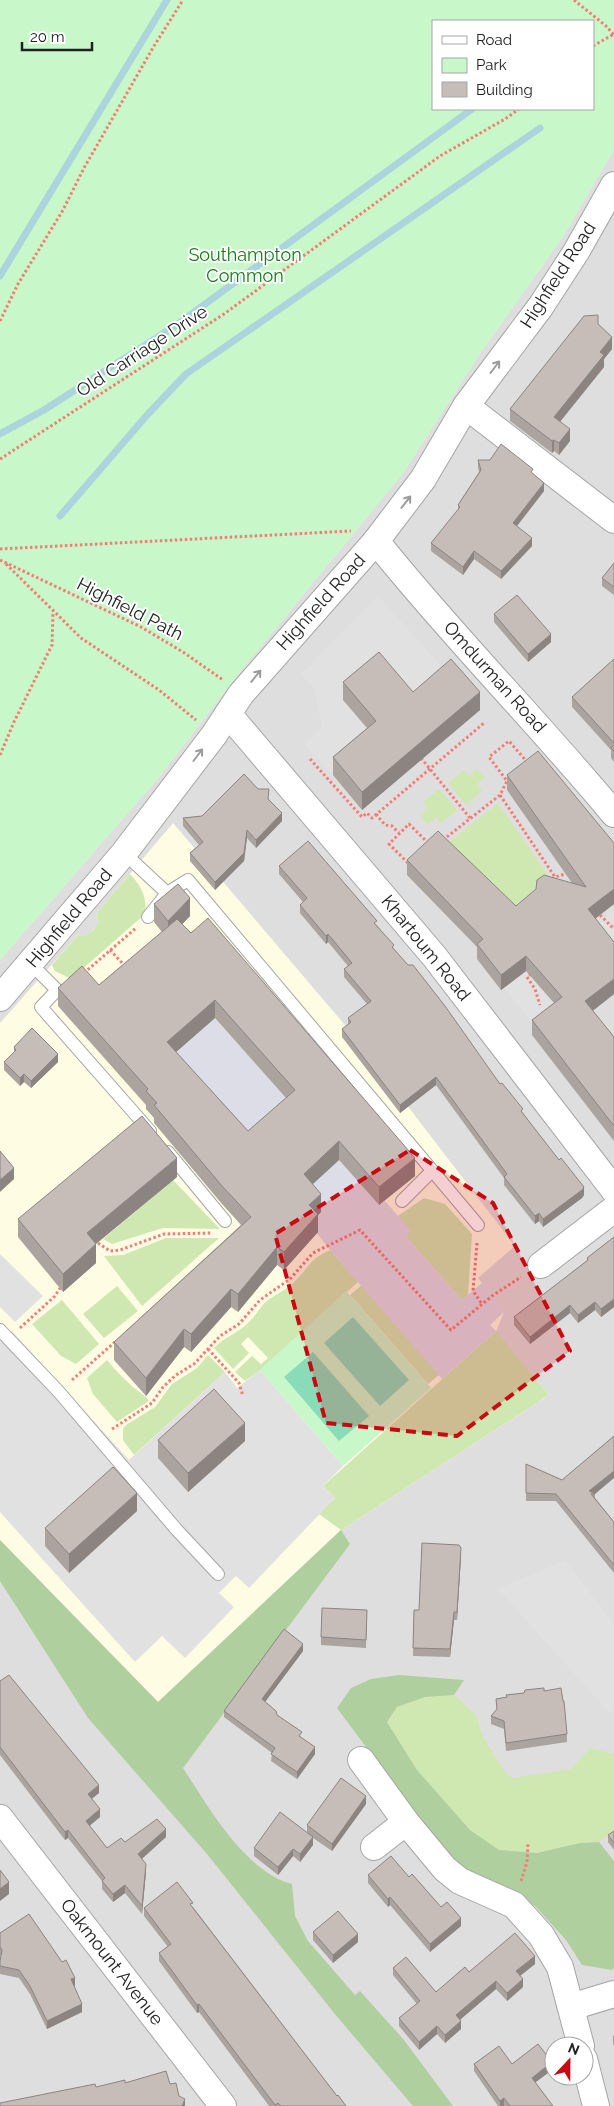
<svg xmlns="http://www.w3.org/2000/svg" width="614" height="2106" font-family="Raleway,sans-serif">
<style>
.residential{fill:#dfdede;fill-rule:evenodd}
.education{fill:#fefde4}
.grass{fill:#cfe8b1}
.forest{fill:#afcf9f}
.park{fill:#c8f8ca;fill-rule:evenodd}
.pitch{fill:#8adcb8}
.parking{fill:#e1e1e1}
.plaza{fill:#dcdde7}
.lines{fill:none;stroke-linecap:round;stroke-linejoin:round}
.stream{stroke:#abd4dd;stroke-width:7}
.service-casing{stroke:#a5a5a5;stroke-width:14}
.minor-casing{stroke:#a5a5a5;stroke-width:28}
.path{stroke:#f57c76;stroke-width:3;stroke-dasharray:2.5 2.5;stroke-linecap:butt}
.service{stroke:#fff;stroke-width:12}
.minor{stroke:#fff;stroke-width:26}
.wall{fill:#aaa39e;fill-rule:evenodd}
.shaded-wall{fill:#8b8481}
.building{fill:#c6bdb8;stroke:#8b8481;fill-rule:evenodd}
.oneway{stroke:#9b9b9b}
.marked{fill:#ca0812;fill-opacity:0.2;stroke:#ca0812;stroke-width:4;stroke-dasharray:10 6;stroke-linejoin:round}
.labels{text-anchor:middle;stroke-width:4;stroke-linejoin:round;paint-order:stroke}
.park-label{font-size:18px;fill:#107e14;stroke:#fff}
.street-label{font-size:18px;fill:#212121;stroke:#fff}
</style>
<rect width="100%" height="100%" fill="#f1eee8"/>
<!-- residential -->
<path class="residential" d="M614,149V2106H0V960L159,777L239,673L403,473L481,352L564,235ZM554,2046H584V2076H554Z"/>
<!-- education -->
<polygon class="education" points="173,823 350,1031 515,1246 478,1278 504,1312 496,1332 549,1395 341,1530 158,1702 0,1540 0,1023 78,935 82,936 89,934 97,925 99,921 96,914"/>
<!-- grass -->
<g class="grass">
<polygon points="477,769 485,777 477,784 482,791 466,805 448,783 464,770 469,776"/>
<polygon points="439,789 457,810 441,823 436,817 428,824 420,815 428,809 423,802"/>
<polygon points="498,803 549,876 513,908 448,843"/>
<path d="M130,874C142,887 147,897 145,914L71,979L55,971L52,965L78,935C88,938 95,929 99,921L96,914Z"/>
<polygon points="173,1180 220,1229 163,1228 112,1244 103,1239"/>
<polygon points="424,1198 445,1204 472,1234 468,1295 462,1300 406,1237 398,1216"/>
<polygon points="166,1238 219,1238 142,1306 104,1256 123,1255"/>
<path d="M330,1250L358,1282L260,1370L245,1381L235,1372L252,1356L261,1364L268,1358L248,1337L241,1344L249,1353L233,1369L214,1348C224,1337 238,1333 248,1323C256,1316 260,1306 268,1300C278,1293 288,1289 296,1280C311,1265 309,1260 330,1250Z"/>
<polygon points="362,1285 440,1374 428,1384 350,1295"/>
<polygon points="117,1286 138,1311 104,1338 83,1314"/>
<polygon points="62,1300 99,1344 76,1364 61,1356 32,1324"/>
<polygon points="496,1331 549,1395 341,1530 319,1514 335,1498 323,1486"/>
<polygon points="208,1355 225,1372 134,1455 123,1440 123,1429 126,1425 155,1407 172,1384 197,1368"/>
<path d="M107,1360C115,1370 124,1379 133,1387C139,1392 145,1395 149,1401L117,1422L93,1394L87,1378Z"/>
<polygon points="454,1695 476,1715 483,1737 507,1775 513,1778 571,1769 590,1748 614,1754 614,1830 599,1842 580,1843 537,1853 499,1851 470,1830 417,1770 387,1722 397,1707 425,1697"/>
</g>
<!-- forest -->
<g class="forest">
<path d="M341,1530L350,1544L183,1768C208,1806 245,1872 292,1884L295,1916L308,1941L355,1995L360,1991L404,2040L453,2106H413L334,2013L207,1854L88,1718L0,1581V1540L158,1702Z"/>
<polygon points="399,1675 464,1680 454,1695 425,1697 397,1707 387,1722 417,1770 470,1830 499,1850 537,1853 580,1843 599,1842 614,1861 614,1968 612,1970 582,1965 566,1940 535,1906 509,1890 465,1869 436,1841 337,1708 351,1688 371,1679"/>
</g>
<!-- park -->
<g class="park">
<path d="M0,0H614V149L564,235L481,352L403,473L239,673L159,777L0,960ZM433,21H593V109H433Z"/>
<polygon points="346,1291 431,1388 343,1466 260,1370"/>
</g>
<!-- pitch -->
<g class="pitch">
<polygon points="353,1317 409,1380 380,1406 324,1343"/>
<polygon points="313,1352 369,1416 339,1441 284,1377"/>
</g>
<!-- parking -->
<g class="parking">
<polygon points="378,596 451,677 333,775 305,745 322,728 315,690 301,674"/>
<polygon points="614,910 614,949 594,925"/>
<polygon points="526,971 554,1003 531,1021 504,988"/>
<polygon points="0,1254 43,1296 15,1322 0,1307"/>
<polygon points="12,1331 129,1460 225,1372 237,1388 260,1370 343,1466 323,1486 335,1498 249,1588 236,1576 219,1593 234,1607 185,1658 162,1636 135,1662 0,1512 0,1342"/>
<polygon points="565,1560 614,1624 614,1708 609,1712 498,1589"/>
</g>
<!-- plaza -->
<g class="plaza">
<polygon points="215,1018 295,1108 248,1150 167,1060"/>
<polygon points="339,1160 379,1205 385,1201 411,1231 406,1237 462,1300 482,1283 504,1312 490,1325 496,1331 442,1379 330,1250 309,1223 304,1192"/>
</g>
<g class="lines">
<!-- stream -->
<g class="stream">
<polyline points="0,276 167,0"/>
<polyline points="0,434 44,410 175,326 472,109"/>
<polyline points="60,516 148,414 186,374 540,128"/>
</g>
<!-- service casing -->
<g class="service-casing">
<g id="service">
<polyline points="124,853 167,893 188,880 478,1225"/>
<polyline points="148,917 164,897"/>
<polyline points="31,964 57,990 41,1007 150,1131"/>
<polyline points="168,1152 225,1221"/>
<polyline points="402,1201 432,1171"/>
<polyline points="0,1330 59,1392 176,1529 218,1574"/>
</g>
</g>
<!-- minor casing -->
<g class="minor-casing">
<g id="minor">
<polyline points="466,406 614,520"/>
<path d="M376,541C451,635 537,721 614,814"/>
<polyline points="227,715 235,722 434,956 614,1190"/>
<polyline points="0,998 124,853 214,735 241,694 376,541 423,479 466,406 541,306 576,252 614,185"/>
<polyline points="541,1265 614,1209"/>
<polyline points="361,1760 406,1822 445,1869 460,1881 514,1905 541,1935 560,1967 581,2046"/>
<polyline points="0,1818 223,2106"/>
<polyline points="374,1847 406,1822"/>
<polyline points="571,2007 614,1994"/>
<polyline points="584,2059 596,2106"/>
</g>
</g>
<!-- path -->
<g class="path">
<polyline points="574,0 606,26 614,35"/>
<polyline points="593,46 614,34"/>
<polyline points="0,321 18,284 63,210 84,168 154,46 183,0"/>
<polyline points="0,459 224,314 440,156 505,119 519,109"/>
<polyline points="0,549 351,531"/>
<polyline points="0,560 141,627 183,652 223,680"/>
<polyline points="6,564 81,638 159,690 196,720"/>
<polyline points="0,755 14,722 52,645 53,613"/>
<polyline points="421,758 470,818"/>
<polyline points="310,759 362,817 367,813 372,818 484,723"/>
<polyline points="500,795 555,877"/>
<polyline points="376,814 385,825 392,826 399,833"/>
<polyline points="443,840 500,795 507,781 489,757 509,741 528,763"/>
<polyline points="408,863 389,844 409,824 429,844"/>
<path d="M552,879C557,875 563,876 569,872"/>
<polyline points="600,915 614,929"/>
<polyline points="110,950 125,966"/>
<polyline points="84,973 136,928"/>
<polyline points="531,974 527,977 535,989 540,1005"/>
<polyline points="98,1243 110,1251 120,1250 164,1234 212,1233"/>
<polyline points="477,1243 473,1291 482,1304"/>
<polyline points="20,1328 55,1296 60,1288"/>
<polyline points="208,1349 239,1383 243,1396"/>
<polyline points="72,1380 116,1341"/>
<polyline points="112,1429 152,1403 163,1387 176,1375 194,1364 220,1336 239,1324 260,1300 290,1279 313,1253 360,1230 451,1330 492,1296 521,1277"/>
<polyline points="521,1881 527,1862 528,1843"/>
</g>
<!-- service -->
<use href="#service" class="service"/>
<!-- minor -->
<use href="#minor" class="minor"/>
</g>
<!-- wall -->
<g class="wall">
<polygon points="598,325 612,349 604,359 604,367 560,422 570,441 559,455 554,451 552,453 510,421 510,409"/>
<polygon points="478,460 533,474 544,491 517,526 532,546 501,579 474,559 463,575 431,551 431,543 458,511 458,505 479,472 478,468"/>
<polygon points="614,563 614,595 602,586 602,578"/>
<polygon points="494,614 551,642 528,662 494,622"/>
<polygon points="614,659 614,762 611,758 611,750 572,707 572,697"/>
<polygon points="343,682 413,692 480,710 362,810 333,775 333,757 367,728 343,700"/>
<polygon points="507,775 614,904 595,919 614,942 614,994 592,1011 614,1037 614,1141 532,1035 532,1020 554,1003 526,971 501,990 477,959 477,947 407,875 407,860 516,906 572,883 507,790"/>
<polygon points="258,789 269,799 282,821 256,848 247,838 244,861 215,890 190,861 190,853 199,845 183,826 183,818 202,816"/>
<polygon points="279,866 377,925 394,949 523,1113 584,1195 582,1198 543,1227 539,1221 535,1224 504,1185 504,1178 436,1085 400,1113 342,1037 342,1029 348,1024 348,1018 367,1004 344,977 344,969 348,966 328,942 326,944 300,913 300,905 303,902 279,874"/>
<path d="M154,904L190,916L182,924L415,1176L379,1205L339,1160L313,1184L321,1212L318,1215V1232L284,1270L277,1265L238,1312L231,1307L191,1352L184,1347L146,1396L114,1360V1342L241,1225L222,1204L154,1123V1118L146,1109V1105L58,1006V988L99,985L162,932L154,922ZM215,1018L286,1098L248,1131L176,1052Z"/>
<polygon points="14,1047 58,1062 31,1088 24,1082 20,1086 4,1070 4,1062 14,1053"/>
<polygon points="177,1177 96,1244 96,1263 63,1292 18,1237 18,1219"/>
<polygon points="614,1237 614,1307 601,1317 595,1310 578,1323 570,1313 530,1344 514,1325 514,1317 587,1261 587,1258"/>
<polygon points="614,1436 595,1494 595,1498 614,1522 614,1573 556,1501 526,1501 526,1464 562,1480"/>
<polygon points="158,1440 245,1441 188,1492 158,1458"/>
<polygon points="137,1511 69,1573 45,1546 45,1528"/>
<polygon points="461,1556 457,1620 454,1620 450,1657 413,1656 414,1610 419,1610"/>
<polygon points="367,1618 366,1648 321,1645 321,1637"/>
<polygon points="303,1651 265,1702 277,1715 302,1738 315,1754 297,1779 271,1761 272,1753 224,1717 224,1711"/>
<polygon points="0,1681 99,1793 91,1799 100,1817 89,1825 107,1848 125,1842 166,1837 142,1859 146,1872 142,1914 125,1893 113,1902 102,1889 102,1881 68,1838 65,1840 0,1755"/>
<polygon points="544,1691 567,1734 567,1742 506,1751 504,1729 491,1724 491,1716 497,1710 496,1699 506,1697 506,1695"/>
<polygon points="366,1804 332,1851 313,1838 313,1845 300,1862 293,1856 278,1875 254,1856 254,1848 307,1832 307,1825"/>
<polygon points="614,1831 614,1850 608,1842 608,1835"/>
<polygon points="368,1875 409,1877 461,1926 430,1952 390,1905 388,1907 368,1883"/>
<polygon points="193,1907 337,2096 346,2106 269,2106 199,2012 197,2013 159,1961 159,1953 168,1947 144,1916 144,1908"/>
<polygon points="313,1932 358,1942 333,1963 313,1940"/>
<polygon points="0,1933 75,1986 74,1986 82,2012 47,2029 30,1994 19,1978 0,1974 0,1961 1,1956 0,1955"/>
<polygon points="535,1964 520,1976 523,1987 507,2001 496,1989 460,2020 461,2029 445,2043 437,2034 419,2050 399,2026 399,2018 417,2004 393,1975 393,1968 436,1992 469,1972"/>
<polygon points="614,2035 614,2046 613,2044 613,2036"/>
<polygon points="474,2064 512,2064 552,2070 535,2082 553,2106 498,2106 474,2071"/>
</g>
<!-- shaded-wall -->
<g class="shaded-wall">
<polygon points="612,337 612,349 604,359 604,367 554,429 554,417 600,352"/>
<polygon points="570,429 570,441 559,455 559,443"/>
<polygon points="554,440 554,451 552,453 552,441"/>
<polygon points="544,483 544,491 513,531 513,523"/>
<polygon points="532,538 532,546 501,579 501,571"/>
<polygon points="474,551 474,559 463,575 463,567"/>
<polygon points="551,634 551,642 528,662 528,654"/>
<polygon points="480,692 480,710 362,810 362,792"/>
<polygon points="282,813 282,821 256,848 256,840"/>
<polygon points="247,830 247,838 244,861 215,890 215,882"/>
<polygon points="614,889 614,904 588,924 588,909"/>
<polygon points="190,898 190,916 168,939 168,921"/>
<polygon points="328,934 328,942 326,944 326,936"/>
<polygon points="526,956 526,971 501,990 501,975"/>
<polygon points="614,979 614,994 585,1017 585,1001"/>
<polygon points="215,1000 215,1018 167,1060 167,1042"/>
<polygon points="58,1054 58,1062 31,1088 31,1081"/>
<polygon points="24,1074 24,1082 20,1086 20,1078"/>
<polygon points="436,1077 436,1085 400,1113 400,1105"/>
<polygon points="339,1141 339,1160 304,1192 304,1174"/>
<polygon points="177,1158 177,1177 87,1251 87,1233"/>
<polygon points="415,1158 415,1176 379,1205 379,1187"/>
<polygon points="14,1168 14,1179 0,1192 0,1180"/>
<polygon points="584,1187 584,1195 582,1198 543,1227 543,1219"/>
<polygon points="321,1194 321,1212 318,1215 318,1232 284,1270 284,1252 309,1205"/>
<polygon points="539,1213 539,1221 535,1224 535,1216"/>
<polygon points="96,1244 96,1263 63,1292 63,1274"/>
<polygon points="277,1247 277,1265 238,1312 238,1294"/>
<polygon points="231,1289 231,1307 191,1352 191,1334"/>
<polygon points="614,1299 614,1307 601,1317 601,1309"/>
<polygon points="595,1302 595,1310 578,1323 578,1315"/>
<polygon points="570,1305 570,1313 530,1344 530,1337"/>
<polygon points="184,1329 184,1347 146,1396 146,1378"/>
<polygon points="245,1423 245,1441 188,1492 188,1473"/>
<polygon points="614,1471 614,1478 595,1494 589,1491"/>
<polygon points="137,1493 137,1511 69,1573 69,1554"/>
<polygon points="461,1548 461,1556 457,1620 457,1612"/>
<polygon points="454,1612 454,1620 450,1657 450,1649"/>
<polygon points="303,1644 303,1651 262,1706 262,1699"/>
<polygon points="315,1747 315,1754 297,1779 297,1772"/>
<polygon points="99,1785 99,1793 88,1802 88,1794"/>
<polygon points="366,1796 366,1804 332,1851 332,1844"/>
<polygon points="100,1809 100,1817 86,1829 86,1821"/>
<polygon points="166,1829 166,1837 138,1862 138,1854"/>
<polygon points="68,1830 68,1838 65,1840 65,1832"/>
<polygon points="313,1837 313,1845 300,1862 300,1854"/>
<polygon points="293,1849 293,1856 278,1875 278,1867"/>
<polygon points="146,1864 146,1872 142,1914 142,1906"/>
<polygon points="9,1882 9,1894 0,1901 0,1889"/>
<polygon points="125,1885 125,1893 113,1902 113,1894"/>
<polygon points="390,1897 390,1905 388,1907 388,1899"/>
<polygon points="461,1918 461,1926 430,1952 430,1944"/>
<polygon points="358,1934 358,1942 333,1963 333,1955"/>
<polygon points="535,1956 535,1964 516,1979 516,1971"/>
<polygon points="75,1978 75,1986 71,1987 71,1979"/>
<polygon points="523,1979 523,1987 507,2001 507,1993"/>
<polygon points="496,1981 496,1989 456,2023 456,2015"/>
<polygon points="82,2004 82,2012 47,2029 47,2021"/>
<polygon points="199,2004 199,2012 197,2013 197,2005"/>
<polygon points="461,2021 461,2029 445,2043 445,2035"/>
<polygon points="437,2026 437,2034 419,2050 419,2042"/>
<polygon points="552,2062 552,2070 532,2085 532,2078"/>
<polygon points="504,2098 504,2106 500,2106 500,2101"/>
<polygon points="185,2099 185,2106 182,2106"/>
</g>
<!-- building -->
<g class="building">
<polygon points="598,315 598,324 612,337 600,352 604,355 554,417 570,429 559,443 554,440 552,441 510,409 584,316"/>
<polygon points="501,444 533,469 531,472 544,483 513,523 532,538 501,571 474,551 463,567 431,543 460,507 458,505 481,470 478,460 490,460"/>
<polygon points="614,563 614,587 602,578"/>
<polygon points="517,595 551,634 528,654 494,614"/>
<polygon points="379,652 413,692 451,659 480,692 362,792 333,757 376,721 343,682"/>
<polygon points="614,659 614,743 572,697"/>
<polygon points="614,745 614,751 611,748"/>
<polygon points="538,751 614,843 614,889 588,909 614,942 614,979 585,1001 614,1037 614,1126 532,1020 562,997 526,956 501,975 477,944 483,939 407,860 438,831 516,906 536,889 537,880 544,875 586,887 507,775"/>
<polygon points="244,774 258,789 269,789 268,799 282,813 256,840 247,830 244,853 215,882 190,853 203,842 183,818 202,816"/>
<polygon points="308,841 377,921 374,923 394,945 392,947 408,965 413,965 445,1006 500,1084 502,1083 523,1109 521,1111 559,1160 561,1158 584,1187 582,1190 543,1219 539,1213 535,1216 504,1177 507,1174 436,1077 400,1105 342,1029 351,1022 348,1018 371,1001 344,969 352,963 328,934 326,936 300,905 307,898 279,866"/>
<polygon points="178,884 190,898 168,921 154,904"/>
<path d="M208,918L415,1158L379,1187L339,1141L304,1174L321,1194L309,1205L318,1214L284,1252L277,1247L238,1294L231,1289L191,1334L184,1329L146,1378L114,1342L251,1217L222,1186L154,1105L157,1103L146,1091L148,1089L58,988L82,966L99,985L177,919L191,933ZM215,1000L295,1090L248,1131L167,1042Z"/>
<polygon points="32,1028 58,1054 31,1081 24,1074 20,1078 4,1062 16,1050 14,1047"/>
<polygon points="142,1116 177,1158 87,1233 96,1244 63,1274 18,1219"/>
<polygon points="0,1151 14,1168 0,1180"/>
<polygon points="614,1237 614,1299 601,1309 595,1302 578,1315 570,1305 530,1337 514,1317 588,1260 587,1258"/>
<polygon points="214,1389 245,1423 188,1473 158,1440"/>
<polygon points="614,1436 614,1471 589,1491 595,1494 591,1494 614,1522 614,1565 556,1494 526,1493 526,1464 562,1480"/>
<polygon points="113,1467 137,1493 69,1554 45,1528"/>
<polygon points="422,1543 459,1545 461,1548 457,1612 454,1612 450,1649 413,1648 414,1610 419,1610"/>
<polygon points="322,1608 367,1610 366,1640 321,1637"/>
<polygon points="284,1629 303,1644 262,1699 276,1711 277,1715 302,1732 299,1736 315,1747 297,1772 271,1754 275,1748 224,1711"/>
<polygon points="9,1675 99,1785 88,1794 100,1809 86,1821 107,1848 121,1838 125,1842 157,1819 166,1829 138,1854 146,1864 142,1906 125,1885 113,1894 102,1881 105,1878 68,1830 65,1832 0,1747 0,1681"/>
<polygon points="544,1688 544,1691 561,1688 563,1701 564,1701 567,1734 506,1743 504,1721 491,1716 497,1709 496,1699 507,1697 506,1695 524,1693 525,1690"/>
<polygon points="341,1778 366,1796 332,1844 307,1825"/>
<polygon points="280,1812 313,1837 300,1854 293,1849 278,1867 254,1848"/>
<polygon points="614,1831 614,1843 608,1835"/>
<polygon points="391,1856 409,1877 412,1874 441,1907 447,1902 461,1918 430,1944 390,1897 388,1899 368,1875"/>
<polygon points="0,1870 9,1882 0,1889"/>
<polygon points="177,1882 193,1903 190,1904 337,2096 338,2095 346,2106 281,2106 278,2103 275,2105 199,2004 197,2005 159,1953 171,1944 144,1908"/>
<polygon points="338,1911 358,1934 333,1955 313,1932"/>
<polygon points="29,1914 62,1962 66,1960 75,1978 71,1979 82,2004 47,2021 30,1986 19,1970 0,1966 0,1961 2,1950 0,1947 0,1933"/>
<polygon points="515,1933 535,1956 516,1971 523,1979 507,1993 496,1981 456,2015 461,2021 445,2035 437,2026 419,2042 399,2018 420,2001 393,1968 406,1957 436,1992 465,1967 469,1972"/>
<polygon points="538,2044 552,2062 532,2078 553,2106 510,2106 504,2098 500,2101 474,2064 499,2046 512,2064"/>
<polygon points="166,2071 170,2084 176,2083 179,2096 185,2099 182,2106 0,2106 0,2103 95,2084 96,2087 125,2080 125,2083"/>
</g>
<!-- one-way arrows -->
<defs><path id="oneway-shaft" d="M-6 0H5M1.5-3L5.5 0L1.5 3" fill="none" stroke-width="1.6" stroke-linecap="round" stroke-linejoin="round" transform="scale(1.25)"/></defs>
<g class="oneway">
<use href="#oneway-shaft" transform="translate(495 367) rotate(-53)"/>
<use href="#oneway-shaft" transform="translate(406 502) rotate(-52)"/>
<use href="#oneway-shaft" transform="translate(256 676) rotate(-51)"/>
<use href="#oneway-shaft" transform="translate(198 755) rotate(-53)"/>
</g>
<!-- marked area -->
<path class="marked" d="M410,1150L493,1203L570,1351L457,1436L326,1423L275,1234Z"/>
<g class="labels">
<!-- park labels -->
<g class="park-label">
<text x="245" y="261">Southampton<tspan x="245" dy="21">Common</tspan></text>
</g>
<!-- street labels -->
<g class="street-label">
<text transform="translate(558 275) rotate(-57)" y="6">Highfield Road</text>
<text transform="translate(142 351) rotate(-33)" y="6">Old Carriage Drive</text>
<text transform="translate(321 602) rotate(-48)" y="6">Highfield Road</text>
<text transform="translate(130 609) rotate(27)" y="6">Highfield Path</text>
<text transform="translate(495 677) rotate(48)" y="6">Omdurman Road</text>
<text transform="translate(69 918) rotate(-50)" y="6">Highfield Road</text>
<text transform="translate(426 948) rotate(51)" y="6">Khartoum Road</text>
<text transform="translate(112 1962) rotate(52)" y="6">Oakmount Avenue</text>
</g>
</g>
<!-- legend -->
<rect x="432" y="20" width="162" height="90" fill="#ffffff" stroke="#a6a6a6"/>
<rect x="442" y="36" width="25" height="8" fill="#ffffff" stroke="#a6a6a6"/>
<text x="476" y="45" font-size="15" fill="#212121">Road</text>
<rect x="442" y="58" width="25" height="15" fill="#c8f8ca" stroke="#a6a6a6"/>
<text x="476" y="70" font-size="15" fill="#212121">Park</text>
<rect x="442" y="82" width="25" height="15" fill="#c6bdb8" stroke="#a6a6a6"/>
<text x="476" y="95" font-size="15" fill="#212121">Building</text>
<!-- north arrow -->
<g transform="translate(569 2061) rotate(22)"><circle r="24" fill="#ffffff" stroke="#a6a6a6"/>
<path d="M0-4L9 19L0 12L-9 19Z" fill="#ca0812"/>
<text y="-8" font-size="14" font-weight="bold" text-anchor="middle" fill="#212121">N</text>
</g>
<!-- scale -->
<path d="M22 42v8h70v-8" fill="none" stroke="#212121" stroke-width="2.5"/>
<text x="30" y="42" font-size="15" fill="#212121" stroke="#ffffff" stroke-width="4" paint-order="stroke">20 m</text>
</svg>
